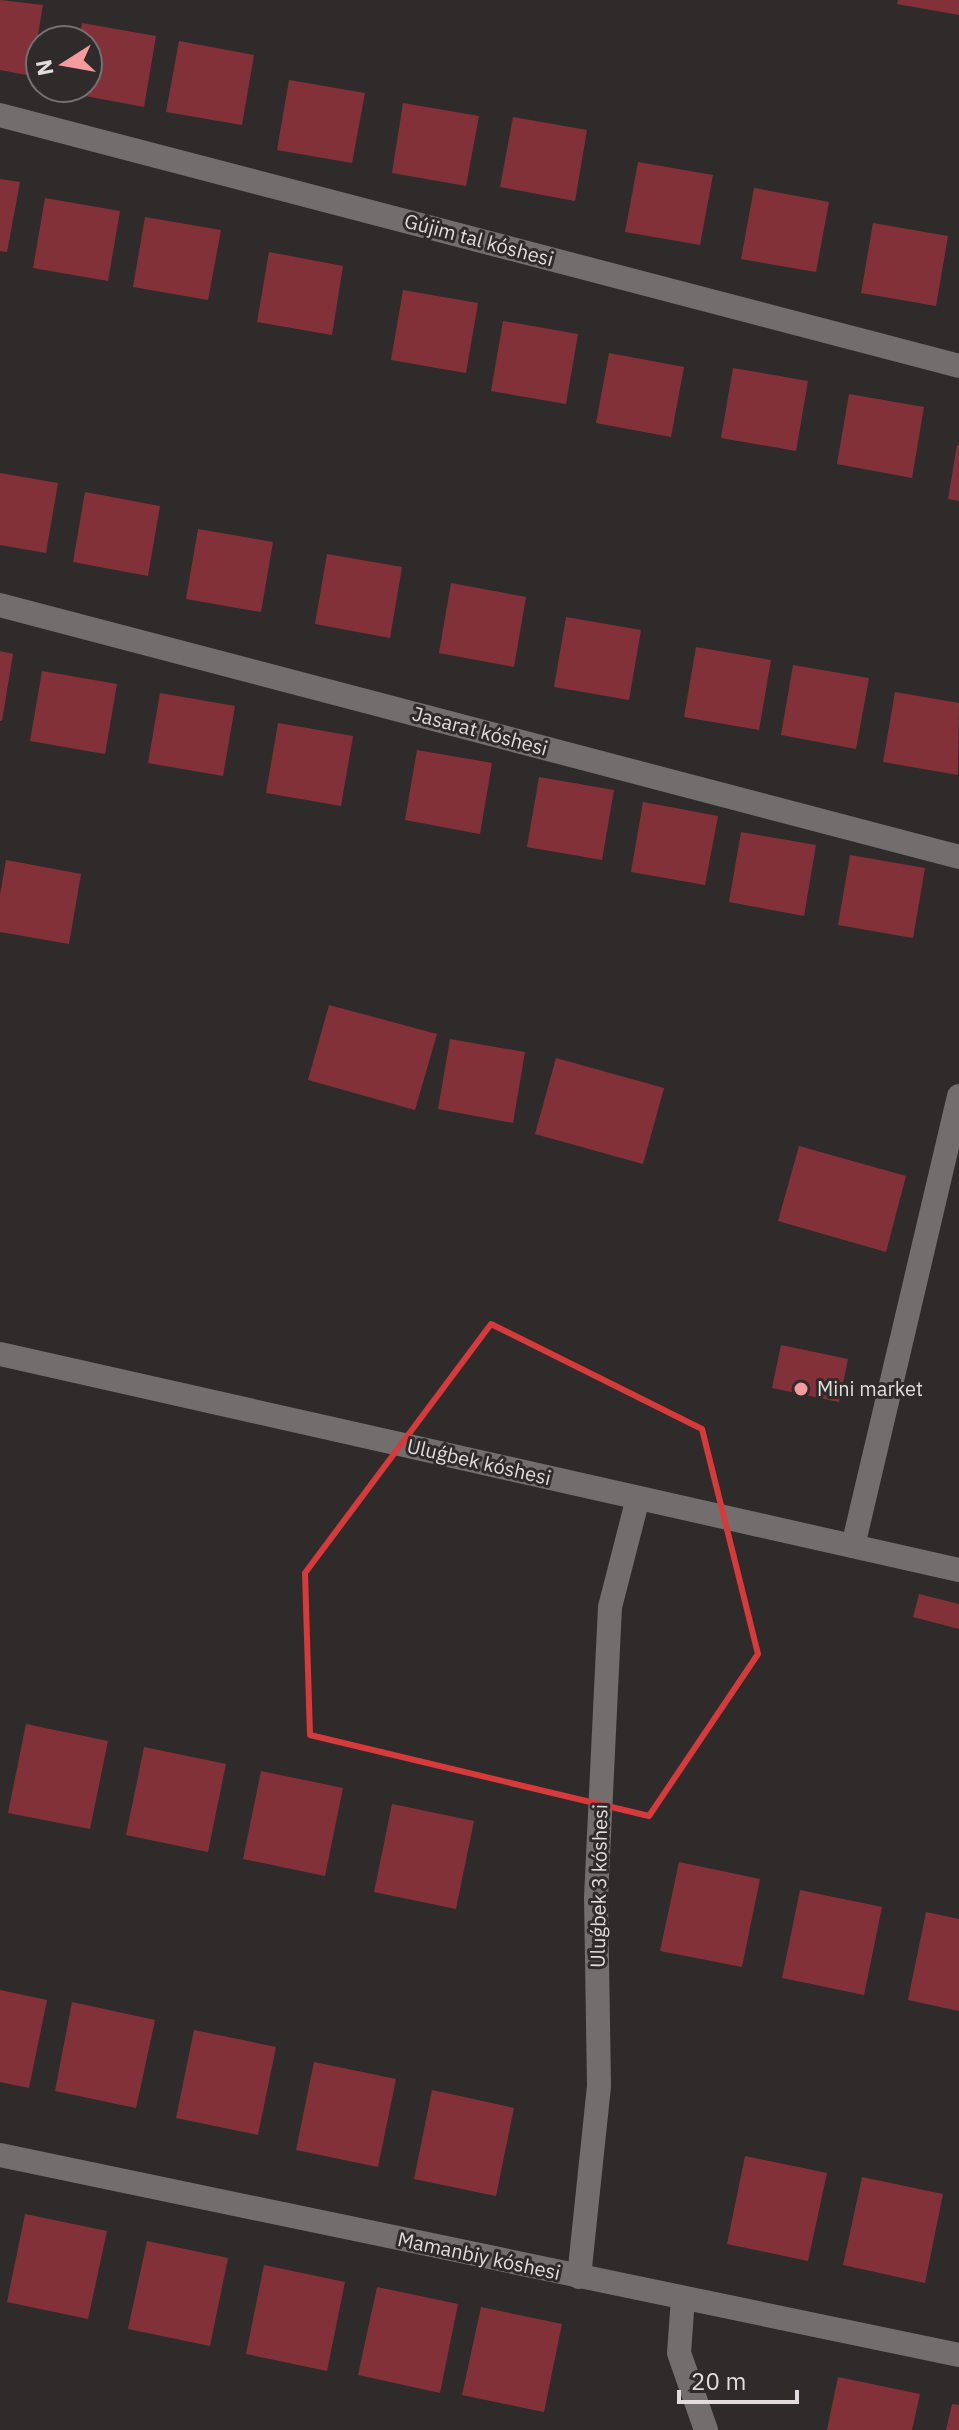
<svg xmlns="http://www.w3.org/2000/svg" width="959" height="2430" font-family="'IBM Plex Sans',sans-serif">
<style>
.building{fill:#833139}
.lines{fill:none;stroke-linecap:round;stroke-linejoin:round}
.street{stroke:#736e6e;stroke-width:24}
.secondary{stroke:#736e6e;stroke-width:24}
.marked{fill:none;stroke:#d73a3a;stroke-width:6;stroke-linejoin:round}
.poi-dot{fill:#f59b9e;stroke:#2f2b2b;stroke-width:3}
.labels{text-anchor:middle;stroke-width:6;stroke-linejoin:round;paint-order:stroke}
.street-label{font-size:20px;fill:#dfdddd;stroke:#2f2b2b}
.poi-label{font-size:20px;fill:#dfdddd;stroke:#2f2b2b;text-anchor:start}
</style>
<rect width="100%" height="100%" fill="#2f2b2b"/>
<!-- building -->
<g class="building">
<polygon points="0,0 43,5 31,76 0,70"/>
<polygon points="898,0 959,0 959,15 897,4"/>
<polygon points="82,23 156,36 144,107 69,93 70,88 88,88 88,40 79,40"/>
<polygon points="179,41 254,55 242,125 166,112"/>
<polygon points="289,80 365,93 352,163 277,150"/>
<polygon points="403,103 479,116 466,186 392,173"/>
<polygon points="513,117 587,130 575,201 500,187"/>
<polygon points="638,162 713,175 700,245 625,232"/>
<polygon points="0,179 20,182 7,252 0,251"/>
<polygon points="754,188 829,202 816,272 741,259"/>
<polygon points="45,198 120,211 108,281 33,268"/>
<polygon points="145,217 221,230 208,300 133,287"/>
<polygon points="873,223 948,236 936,306 861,293"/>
<polygon points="269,252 343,266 332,335 257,322"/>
<polygon points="403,290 478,303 466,373 391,360"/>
<polygon points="503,321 578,334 566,404 491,391"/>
<polygon points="609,353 684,367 671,437 596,423"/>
<polygon points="733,368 808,381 796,451 721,438"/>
<polygon points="849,394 924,407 912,478 837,464"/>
<polygon points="957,445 959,446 959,501 948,499"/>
<polygon points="0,473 58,483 46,553 0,545"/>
<polygon points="85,492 160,506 148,576 73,562"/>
<polygon points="198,529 273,542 261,612 186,599"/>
<polygon points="327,554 402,567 390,638 315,624"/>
<polygon points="451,583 526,597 514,667 439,653"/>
<polygon points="566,617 641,630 629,700 554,687"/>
<polygon points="696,647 771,660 759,730 684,717"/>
<polygon points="0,651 13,654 2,721 0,721"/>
<polygon points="793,665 869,678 856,749 781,735"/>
<polygon points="42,671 117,684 105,754 30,741"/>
<polygon points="895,692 959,703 958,775 883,762"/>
<polygon points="160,693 235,706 223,776 148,763"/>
<polygon points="278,723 353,736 341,806 266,793"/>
<polygon points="417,750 492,763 480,834 405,820"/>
<polygon points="539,777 614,790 602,860 527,847"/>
<polygon points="643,802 718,816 705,885 631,872"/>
<polygon points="741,832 816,845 804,916 729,902"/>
<polygon points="850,855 925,868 913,938 838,925"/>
<polygon points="6,860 81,874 69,944 0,932 0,895"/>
<polygon points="329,1005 437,1034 415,1110 308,1080"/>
<polygon points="450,1039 525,1052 513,1123 438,1109"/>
<polygon points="556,1058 664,1088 643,1164 535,1134"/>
<polygon points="799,1146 906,1176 886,1252 778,1221"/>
<polygon points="781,1345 848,1359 839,1402 772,1388"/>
<polygon points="919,1594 959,1604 959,1629 913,1617"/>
<polygon points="26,1724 108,1741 90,1829 8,1813"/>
<polygon points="144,1747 226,1764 208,1852 126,1835"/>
<polygon points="261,1771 343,1788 325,1876 243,1859"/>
<polygon points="392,1804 474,1821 456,1909 374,1892"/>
<polygon points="679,1862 760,1879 742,1967 660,1951"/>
<polygon points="800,1890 882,1907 864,1995 782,1978"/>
<polygon points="926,1912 959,1919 959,2011 908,2000"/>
<polygon points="0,1990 47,2000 29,2088 0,2082"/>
<polygon points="72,2002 155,2020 136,2108 55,2091"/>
<polygon points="194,2030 276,2047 258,2135 176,2118"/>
<polygon points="314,2062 396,2079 378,2167 296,2150"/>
<polygon points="432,2090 514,2108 496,2196 414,2179"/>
<polygon points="745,2156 827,2173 808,2261 727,2244"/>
<polygon points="862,2177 943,2194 925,2283 843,2265"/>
<polygon points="25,2214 107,2231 88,2319 7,2302"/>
<polygon points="147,2241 228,2258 210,2346 128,2329"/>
<polygon points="264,2265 345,2282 327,2371 246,2354"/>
<polygon points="377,2287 458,2304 440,2393 358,2375"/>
<polygon points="481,2307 562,2324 544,2412 462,2395"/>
<polygon points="838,2377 920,2394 912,2430 827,2430"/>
<polygon points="952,2404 959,2405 959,2430 946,2430"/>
</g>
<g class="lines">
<!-- street -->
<g class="street">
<polyline points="0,115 959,366"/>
<polyline points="0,605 959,857"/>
<polyline points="853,1546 959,1096"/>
<polyline points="0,2155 959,2355"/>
<polyline points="579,2277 599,2086 596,1897 610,1607 638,1498"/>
<polyline points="683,2298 679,2353 706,2430"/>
</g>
<!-- secondary -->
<polyline class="secondary" points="0,1354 959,1570"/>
</g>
<!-- marked area -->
<path class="marked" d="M491,1324L702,1429L758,1654L649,1816L310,1735L305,1573Z"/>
<!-- markers -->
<circle class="poi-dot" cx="801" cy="1389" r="8"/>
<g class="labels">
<!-- street labels -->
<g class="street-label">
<text transform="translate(479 240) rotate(15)" y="7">Gújim tal kóshesi</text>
<text transform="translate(480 731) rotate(15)" y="7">Jasarat kóshesi</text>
<text transform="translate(479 1462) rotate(13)" y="7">Uluǵbek kóshesi</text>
<text transform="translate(599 1886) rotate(-89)" y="7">Uluǵbek 3 kóshesi</text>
<text transform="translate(479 2256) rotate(12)" y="7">Mamanbiy kóshesi</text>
</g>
<!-- poi labels -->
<g class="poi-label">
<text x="817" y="1396">Mini market</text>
</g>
</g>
<!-- north arrow -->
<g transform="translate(64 64) rotate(259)"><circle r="38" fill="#2f2b2b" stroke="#757272" stroke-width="2"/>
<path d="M0-6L14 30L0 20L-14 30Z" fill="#f59b9e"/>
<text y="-12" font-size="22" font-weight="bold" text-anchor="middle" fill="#dfdddd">N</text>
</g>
<!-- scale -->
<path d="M679 2390v12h118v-12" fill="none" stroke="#dfdddd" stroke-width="4"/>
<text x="691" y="2390" font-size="24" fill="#dfdddd" stroke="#2f2b2b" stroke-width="6" paint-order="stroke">20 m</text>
</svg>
